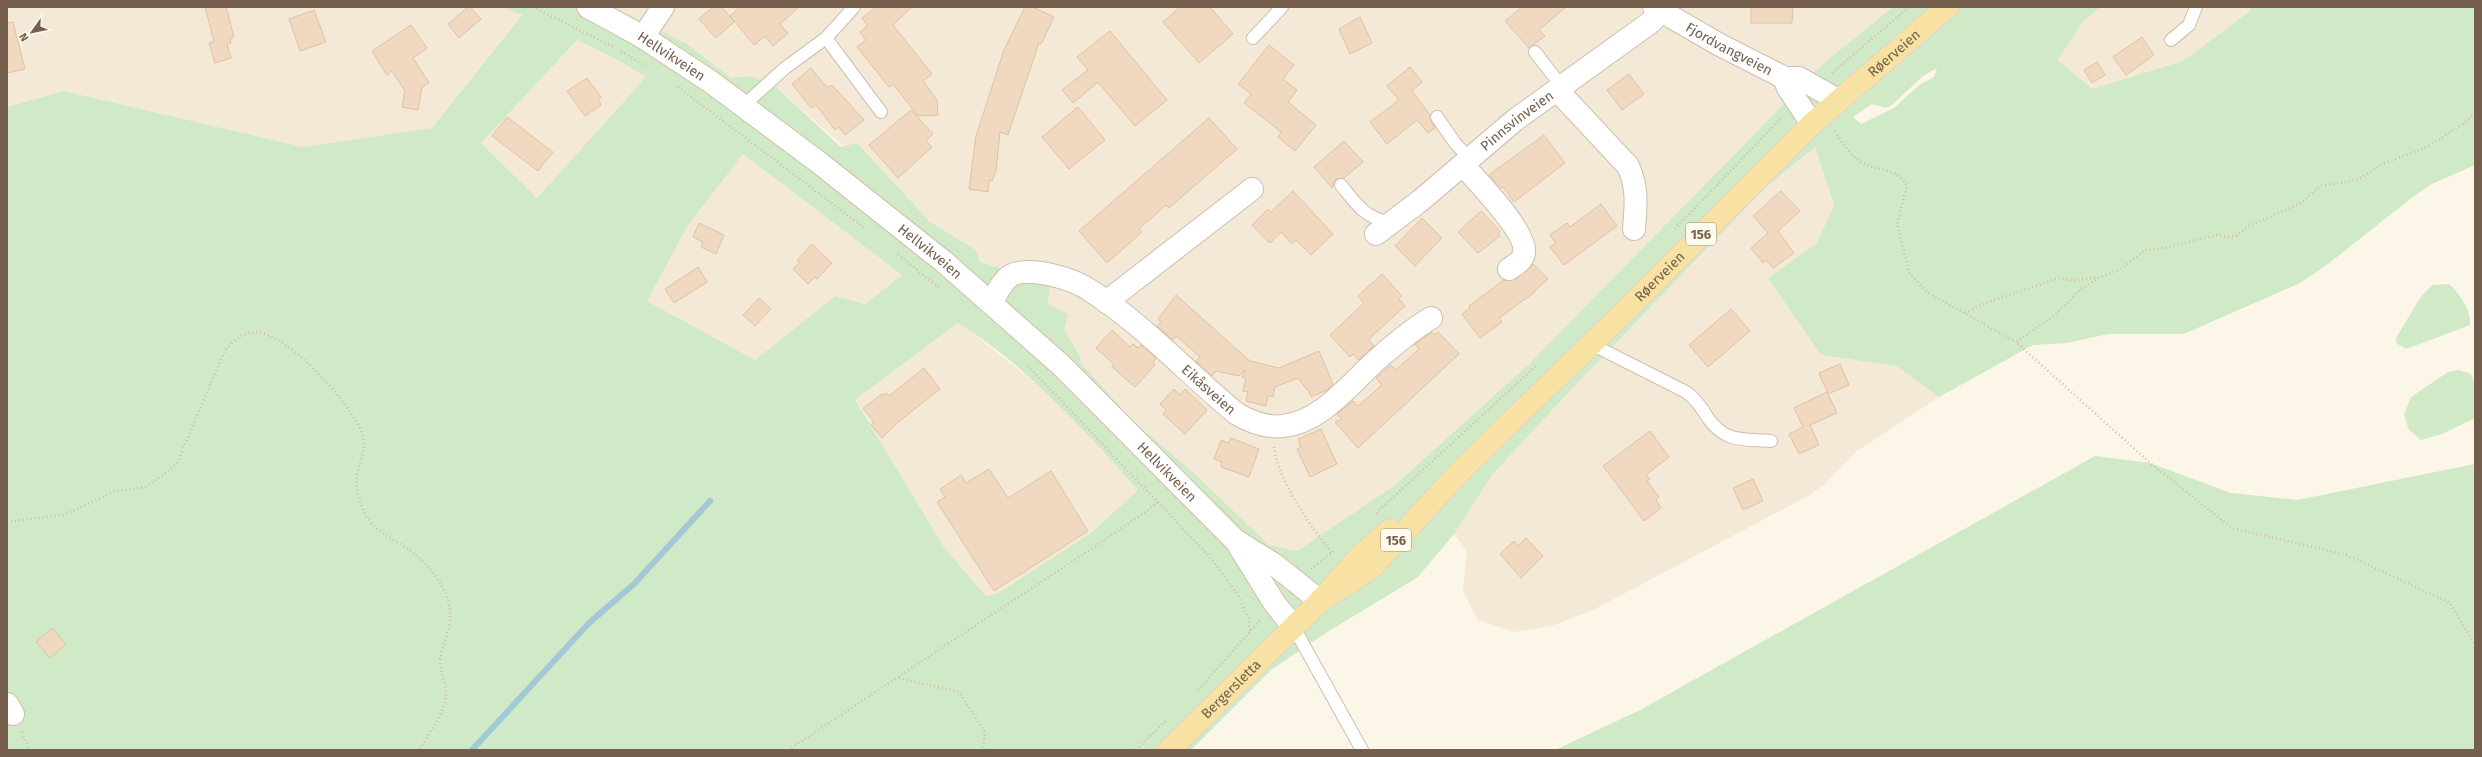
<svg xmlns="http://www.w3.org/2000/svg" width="2482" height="757" font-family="'Fira Sans',sans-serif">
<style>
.residential{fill:#f3e9d6}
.green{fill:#d0e9c6;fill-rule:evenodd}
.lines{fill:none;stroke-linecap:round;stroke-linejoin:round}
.stream{stroke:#a3c8d6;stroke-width:6}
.building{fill:#f0d9c0;stroke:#e2c1a1}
.lane-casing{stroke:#cdbfae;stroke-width:14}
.street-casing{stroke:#cdbfae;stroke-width:24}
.secondary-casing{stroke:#d0c0ab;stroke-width:24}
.primary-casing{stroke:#dbd5d0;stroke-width:24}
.path{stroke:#d5bca3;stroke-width:2.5;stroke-dasharray:1 3;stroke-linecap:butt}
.lane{stroke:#fff;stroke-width:12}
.street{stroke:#fff;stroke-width:22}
.secondary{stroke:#fff;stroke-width:22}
.primary{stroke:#f7e1a3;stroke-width:22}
.labels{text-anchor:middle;stroke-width:3.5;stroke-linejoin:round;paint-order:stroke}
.shield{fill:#fefaee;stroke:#9e8e7d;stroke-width:1}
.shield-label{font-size:13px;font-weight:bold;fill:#755f4c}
.street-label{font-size:14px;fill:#755f4c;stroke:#fefaee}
</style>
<rect width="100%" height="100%" fill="#fcf6e8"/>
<!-- residential -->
<g class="residential">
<polygon points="7,7 502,7 522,14 432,128 303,147 64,91 7,107"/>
<polygon points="614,7 1893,7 1825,62 1528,365 1395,485 1297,551 1269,545 1195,474 1132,420 1081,363 1080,356 1048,304 1050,283 979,262 976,250 929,221 776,87 751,76 731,78 687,44"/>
<polygon points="2101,7 2249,7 2250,11 2183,61 2092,89 2058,60 2084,20"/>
<polygon points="577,40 618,60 646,77 537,198 481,143"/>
<polygon points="1815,147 1834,205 1817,243 1768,278 1821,355 1896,366 1939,397 1857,451 1826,483 1808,496 1595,609 1554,625 1515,632 1478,620 1463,591 1467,551 1454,534 1492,475 1567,394 1765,188"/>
<polygon points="743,154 902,275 865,304 835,296 755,360 647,301 687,227"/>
<polygon points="958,323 972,332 1050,395 1138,490 1091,533 998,593 986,596 944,547 855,400"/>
</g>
<!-- green -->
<g class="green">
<path d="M502,7H614L687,44L731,78L751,76L776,87L841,147L857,143L929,221L976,250L980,262L1050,283L1048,304L1068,314L1064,330L1080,356L1081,363L1132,420L1195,474L1269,545L1297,551L1395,485L1528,365L1825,62L1893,7H2101L2084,20L2058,60L2092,89L2183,61L2250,11L2249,7H2475V165L2432,184L2414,196L2328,264L2300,283L2184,334H2108L2067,343L2033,345L1939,397L1896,366L1821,355L1768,278L1817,243L1834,205L1815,147L1765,188L1567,394L1492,475L1454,534L1418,577L1329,631L1271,670L1191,750H7V107L64,91L303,147L432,128L522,15ZM577,40L618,60L646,77L537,198L481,143ZM1937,68L1934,77L1919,85L1894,108L1861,124L1853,117L1872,104L1886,108L1892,105L1923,76ZM743,154L902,275L865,304L835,296L755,360L647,301L687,227ZM958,323C1028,366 1083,430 1138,490L1091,533L998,593L986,596L944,547L855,400Z"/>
<path d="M2449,284C2460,294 2471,310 2470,325L2406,349L2396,343V338L2420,298L2432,285Z"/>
<polygon points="2459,370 2471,374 2475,384 2475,418 2442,434 2421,440 2409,430 2404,415 2411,397 2448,372"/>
<polygon points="2095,456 2150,463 2231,493 2297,500 2475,464 2475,750 1555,750 1640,710"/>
</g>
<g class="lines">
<!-- stream -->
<polyline class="stream" points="472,750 589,623 634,584 710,501"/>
</g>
<!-- building -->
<g class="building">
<polygon points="205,7 226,7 234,37 230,39 231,43 227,44 231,58 215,63 209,43 214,41"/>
<polygon points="468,7 470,7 481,19 459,38 448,24"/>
<polygon points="713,7 722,7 734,22 716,38 699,19"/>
<polygon points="740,7 799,7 780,24 788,33 773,46 765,36 754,45 730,16"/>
<polygon points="876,7 912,7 893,25 932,74 923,81 937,100 938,115 918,116 893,84 889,87 857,47 866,40 860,32 868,26 862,18"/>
<polygon points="1025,7 1033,7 1054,17 1041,44 1039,43 1008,135 1000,132 996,170 992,181 989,180 988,192 969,189 976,136 1004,50"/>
<polygon points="1180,7 1210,7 1233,34 1199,63 1163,22"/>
<polygon points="1522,7 1566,7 1539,30 1545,36 1529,48 1505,21"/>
<polygon points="1751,7 1793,7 1792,23 1751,23"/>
<polygon points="314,10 326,42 300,51 289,19"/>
<polygon points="1360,17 1372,43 1350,54 1339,29"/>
<polygon points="13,22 25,69 7,73 7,23"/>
<polygon points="411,25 427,48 413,58 429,83 422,87 418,110 402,107 405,91 392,71 387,75 372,51"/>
<polygon points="1110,31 1167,100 1135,126 1098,82 1073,103 1062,90 1088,70 1077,57"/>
<polygon points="2142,37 2154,55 2126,75 2113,57"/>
<polygon points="1269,45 1294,65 1283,79 1297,90 1288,102 1316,125 1295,151 1278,137 1281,132 1244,103 1251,94 1238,84"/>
<polygon points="2097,62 2105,75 2092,83 2084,70"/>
<polygon points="1410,67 1422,82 1412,91 1430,115 1431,121 1435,128 1428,133 1417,120 1387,144 1370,122 1399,100 1387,86"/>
<polygon points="811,68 824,84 829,87 832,85 864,120 845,135 839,127 835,130 816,105 811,108 792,84"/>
<polygon points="1629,74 1644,94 1622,110 1607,90"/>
<polygon points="587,78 601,97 598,99 601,105 585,116 567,91"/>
<polygon points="1078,107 1105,140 1069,169 1042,137"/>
<polygon points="911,110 933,134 926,141 932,147 898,178 869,145"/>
<polygon points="507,117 553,152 538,171 492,136"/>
<polygon points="1209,118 1237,149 1169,208 1166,205 1139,229 1142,232 1107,263 1079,231"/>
<polygon points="1544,135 1565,163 1514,202 1503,187 1501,188 1489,175"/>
<polygon points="1344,141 1363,162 1344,178 1336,179 1332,188 1314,167"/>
<polygon points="1293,191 1333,234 1311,255 1296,240 1292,244 1281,232 1270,243 1252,225 1268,209 1271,212"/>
<polygon points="1781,191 1800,211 1778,231 1794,253 1773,268 1766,260 1763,263 1751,248 1768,233 1753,216"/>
<polygon points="1601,204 1617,226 1564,265 1550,247 1556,243 1550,235 1567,223 1570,227"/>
<polygon points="1481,211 1500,231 1498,234 1500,236 1478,253 1458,232"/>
<polygon points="1422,218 1442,238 1415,266 1395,246"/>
<polygon points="699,223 724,235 716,254 701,247 703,242 693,237"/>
<polygon points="812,244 832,263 817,279 815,277 808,284 793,269 800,262 797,260"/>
<polygon points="1533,264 1548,279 1534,291 1535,292 1499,318 1502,322 1480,338 1462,314 1470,308 1469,306 1504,280 1516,279"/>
<polygon points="698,267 707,282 674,303 665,289"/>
<polygon points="1382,274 1402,296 1399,299 1405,306 1372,336 1369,340 1374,346 1359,360 1353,354 1350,357 1330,335 1364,303 1358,296"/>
<polygon points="1176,295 1250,361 1279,368 1319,351 1333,384 1327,390 1311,397 1308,389 1306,389 1298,378 1275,387 1273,397 1268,396 1266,406 1246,401 1248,392 1243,391 1246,378 1242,377 1245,370 1239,376 1216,371 1212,376 1196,361 1200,357 1176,336 1173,340 1157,326 1161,322 1158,319"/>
<polygon points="759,298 771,309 755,326 743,315"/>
<polygon points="1731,309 1750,331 1708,367 1689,345"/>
<polygon points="1112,330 1130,347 1133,344 1138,348 1141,345 1156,358 1153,362 1155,365 1135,387 1112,367 1114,364 1096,348"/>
<polygon points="1432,332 1434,335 1438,332 1459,354 1358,448 1335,422 1342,419 1337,414 1353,401 1358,406 1382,385 1376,378 1391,365 1396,370 1419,349 1415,344"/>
<polygon points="1840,364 1849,385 1828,394 1819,373"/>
<polygon points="924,368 940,389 896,424 882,438 871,425 874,422 863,408 882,394 883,395 886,393 889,396"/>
<polygon points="1174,389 1180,395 1185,389 1207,410 1185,434 1163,414 1166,410 1160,404"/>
<polygon points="1827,392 1837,413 1810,425 1819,445 1799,454 1789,434 1803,427 1794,408"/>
<polygon points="1321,429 1337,464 1310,477 1297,449 1301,447 1298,439"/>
<polygon points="1650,431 1669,457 1646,475 1650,479 1647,481 1659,497 1656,500 1661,508 1644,521 1603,466"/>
<polygon points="1231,438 1259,449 1249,477 1221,467 1222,462 1214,459 1221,440 1229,443"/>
<polygon points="989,469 1008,498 1051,471 1088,531 994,591 937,502 945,497 940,489 961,475 966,483"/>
<polygon points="1753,479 1763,501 1743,510 1733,488"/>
<polygon points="1526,538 1543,556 1521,578 1500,554 1514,541 1518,546"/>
<polygon points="52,628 66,644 50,658 36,642"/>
</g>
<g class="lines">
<!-- lane casing -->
<g class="lane-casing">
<g id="lane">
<polyline points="826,38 881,112"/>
<polyline points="1253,38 1282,7"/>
<polyline points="2171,40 2189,25 2196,7"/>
<polyline points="1535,52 1562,87"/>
<polyline points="743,106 785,68 826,38 854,7"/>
<polyline points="1437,117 1455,143 1470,159"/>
<path d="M1341,185C1357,205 1364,217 1390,223"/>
<path d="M1592,342L1601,349L1686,392C1696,399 1702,408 1708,418C1725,443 1744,439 1771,441"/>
<polyline points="1293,626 1362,750"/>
</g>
</g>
<!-- street casing -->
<g class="street-casing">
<g id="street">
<path id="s1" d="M1654,7L1720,45L1779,75L1784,78H1799L1838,100"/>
<polyline points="643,37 663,7"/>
<polyline points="1784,78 1788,88 1812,124"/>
<path d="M1557,90L1628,166C1638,187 1636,206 1634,229"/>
<path d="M1463,165C1477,181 1528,233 1524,253C1523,261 1515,265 1509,269"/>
<path id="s2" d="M1376,234L1420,201L1515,120L1651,22L1661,11"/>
<polyline points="1106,302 1252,189"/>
<path id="s3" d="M991,303C997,294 1001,282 1010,276C1029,265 1074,279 1091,291C1144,325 1188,374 1237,414C1251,422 1267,428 1283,426C1323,422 1352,381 1380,357C1396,343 1413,329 1431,318"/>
<polyline points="7,704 13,714"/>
</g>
</g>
<!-- secondary casing -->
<g class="secondary-casing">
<g id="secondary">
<path id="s4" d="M588,7L643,37L711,82L817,161L943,261L1061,365L1235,540L1275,565L1320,601"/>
<polyline points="1239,546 1275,604 1293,626"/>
</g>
</g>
<!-- primary casing -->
<g class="primary-casing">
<g id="primary">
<path id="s5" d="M1320,601L1372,567L1463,468L1619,317L1812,124L1947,7"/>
<path id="s6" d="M1169,750L1320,601L1361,555L1390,530"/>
</g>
</g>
<!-- path -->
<g class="path">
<polyline points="533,7 614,47"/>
<polyline points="621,51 645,66"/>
<polyline points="1832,73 1909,7"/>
<polyline points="678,87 866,229"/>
<polyline points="2475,113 2464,123 2427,147 2385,163 2357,180 2320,186 2301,203 2249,226 2236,236 2228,237 2217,235 2165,248 2145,250 2121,269 2100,277 2081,289 2054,316 2016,342 2150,463 2232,528 2347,555 2450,603 2475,645"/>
<path d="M1835,131C1842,143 1849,154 1861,162C1879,173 1891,164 1907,185L1897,224L1910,274L1927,292L2016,342"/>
<polyline points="1675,229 1782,117"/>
<polyline points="898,254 939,288"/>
<polyline points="1965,313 1986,303 2059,278 2073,281 2098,277"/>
<polyline points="1028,366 1210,557 1238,595 1249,619 1250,633"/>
<path d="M1274,447C1279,483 1310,525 1332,553"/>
<polyline points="1376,513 1536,366"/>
<path d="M7,522L64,515L116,491L145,487L163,475L177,463L225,350C233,341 243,332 256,332C289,334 351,404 362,433C368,449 360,459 357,474C355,488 359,499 364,512C374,534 401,541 417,556C437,574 455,598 449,626C447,638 440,649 440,661C440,671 445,681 446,691C447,712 429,732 419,750"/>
<polyline points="1311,569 1334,551"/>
<polyline points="899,678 959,692 985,732 983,750"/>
<polyline points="1198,690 1261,619"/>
<polyline points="22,732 29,750"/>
<polyline points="788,750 1091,549 1148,510 1159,501"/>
<polyline points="1136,750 1167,720"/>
</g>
<!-- lane -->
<use href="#lane" class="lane"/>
<!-- street -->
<use href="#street" class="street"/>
<!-- secondary -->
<use href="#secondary" class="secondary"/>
<!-- primary -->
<use href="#primary" class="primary"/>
</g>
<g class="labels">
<!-- shield labels -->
<g class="shield">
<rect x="1686" y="223" width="30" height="22" rx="3"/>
<rect x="1381" y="529" width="30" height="22" rx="3"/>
</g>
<g class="shield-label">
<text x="1701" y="239">156</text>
<text x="1396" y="545">156</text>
</g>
<!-- street labels -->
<g class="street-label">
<text dy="5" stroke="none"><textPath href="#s1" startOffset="86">Fjordvangveien</textPath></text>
<text dy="5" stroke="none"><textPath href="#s5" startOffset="795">Røerveien</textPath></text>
<text dy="5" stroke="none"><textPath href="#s4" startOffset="97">Hellvikveien</textPath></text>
<text dy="5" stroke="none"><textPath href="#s2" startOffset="181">Pinnsvinveien</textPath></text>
<text dy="5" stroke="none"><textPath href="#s4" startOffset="421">Hellvikveien</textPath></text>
<text dy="5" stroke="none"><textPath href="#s5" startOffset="471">Røerveien</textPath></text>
<text dy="5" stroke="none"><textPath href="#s3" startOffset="272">Eikåsveien</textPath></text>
<text dy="5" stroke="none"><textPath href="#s4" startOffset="745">Hellvikveien</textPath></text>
<text dy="5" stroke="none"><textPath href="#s6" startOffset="87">Bergersletta</textPath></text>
</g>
</g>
<!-- border -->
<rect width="2482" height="757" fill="none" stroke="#755f4c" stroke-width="16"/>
<!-- north arrow -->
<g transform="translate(32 32) rotate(237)" stroke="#fefaee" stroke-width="3" paint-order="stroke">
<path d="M0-3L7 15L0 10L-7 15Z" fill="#755f4c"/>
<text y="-6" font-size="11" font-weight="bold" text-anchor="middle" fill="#755f4c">N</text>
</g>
</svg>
